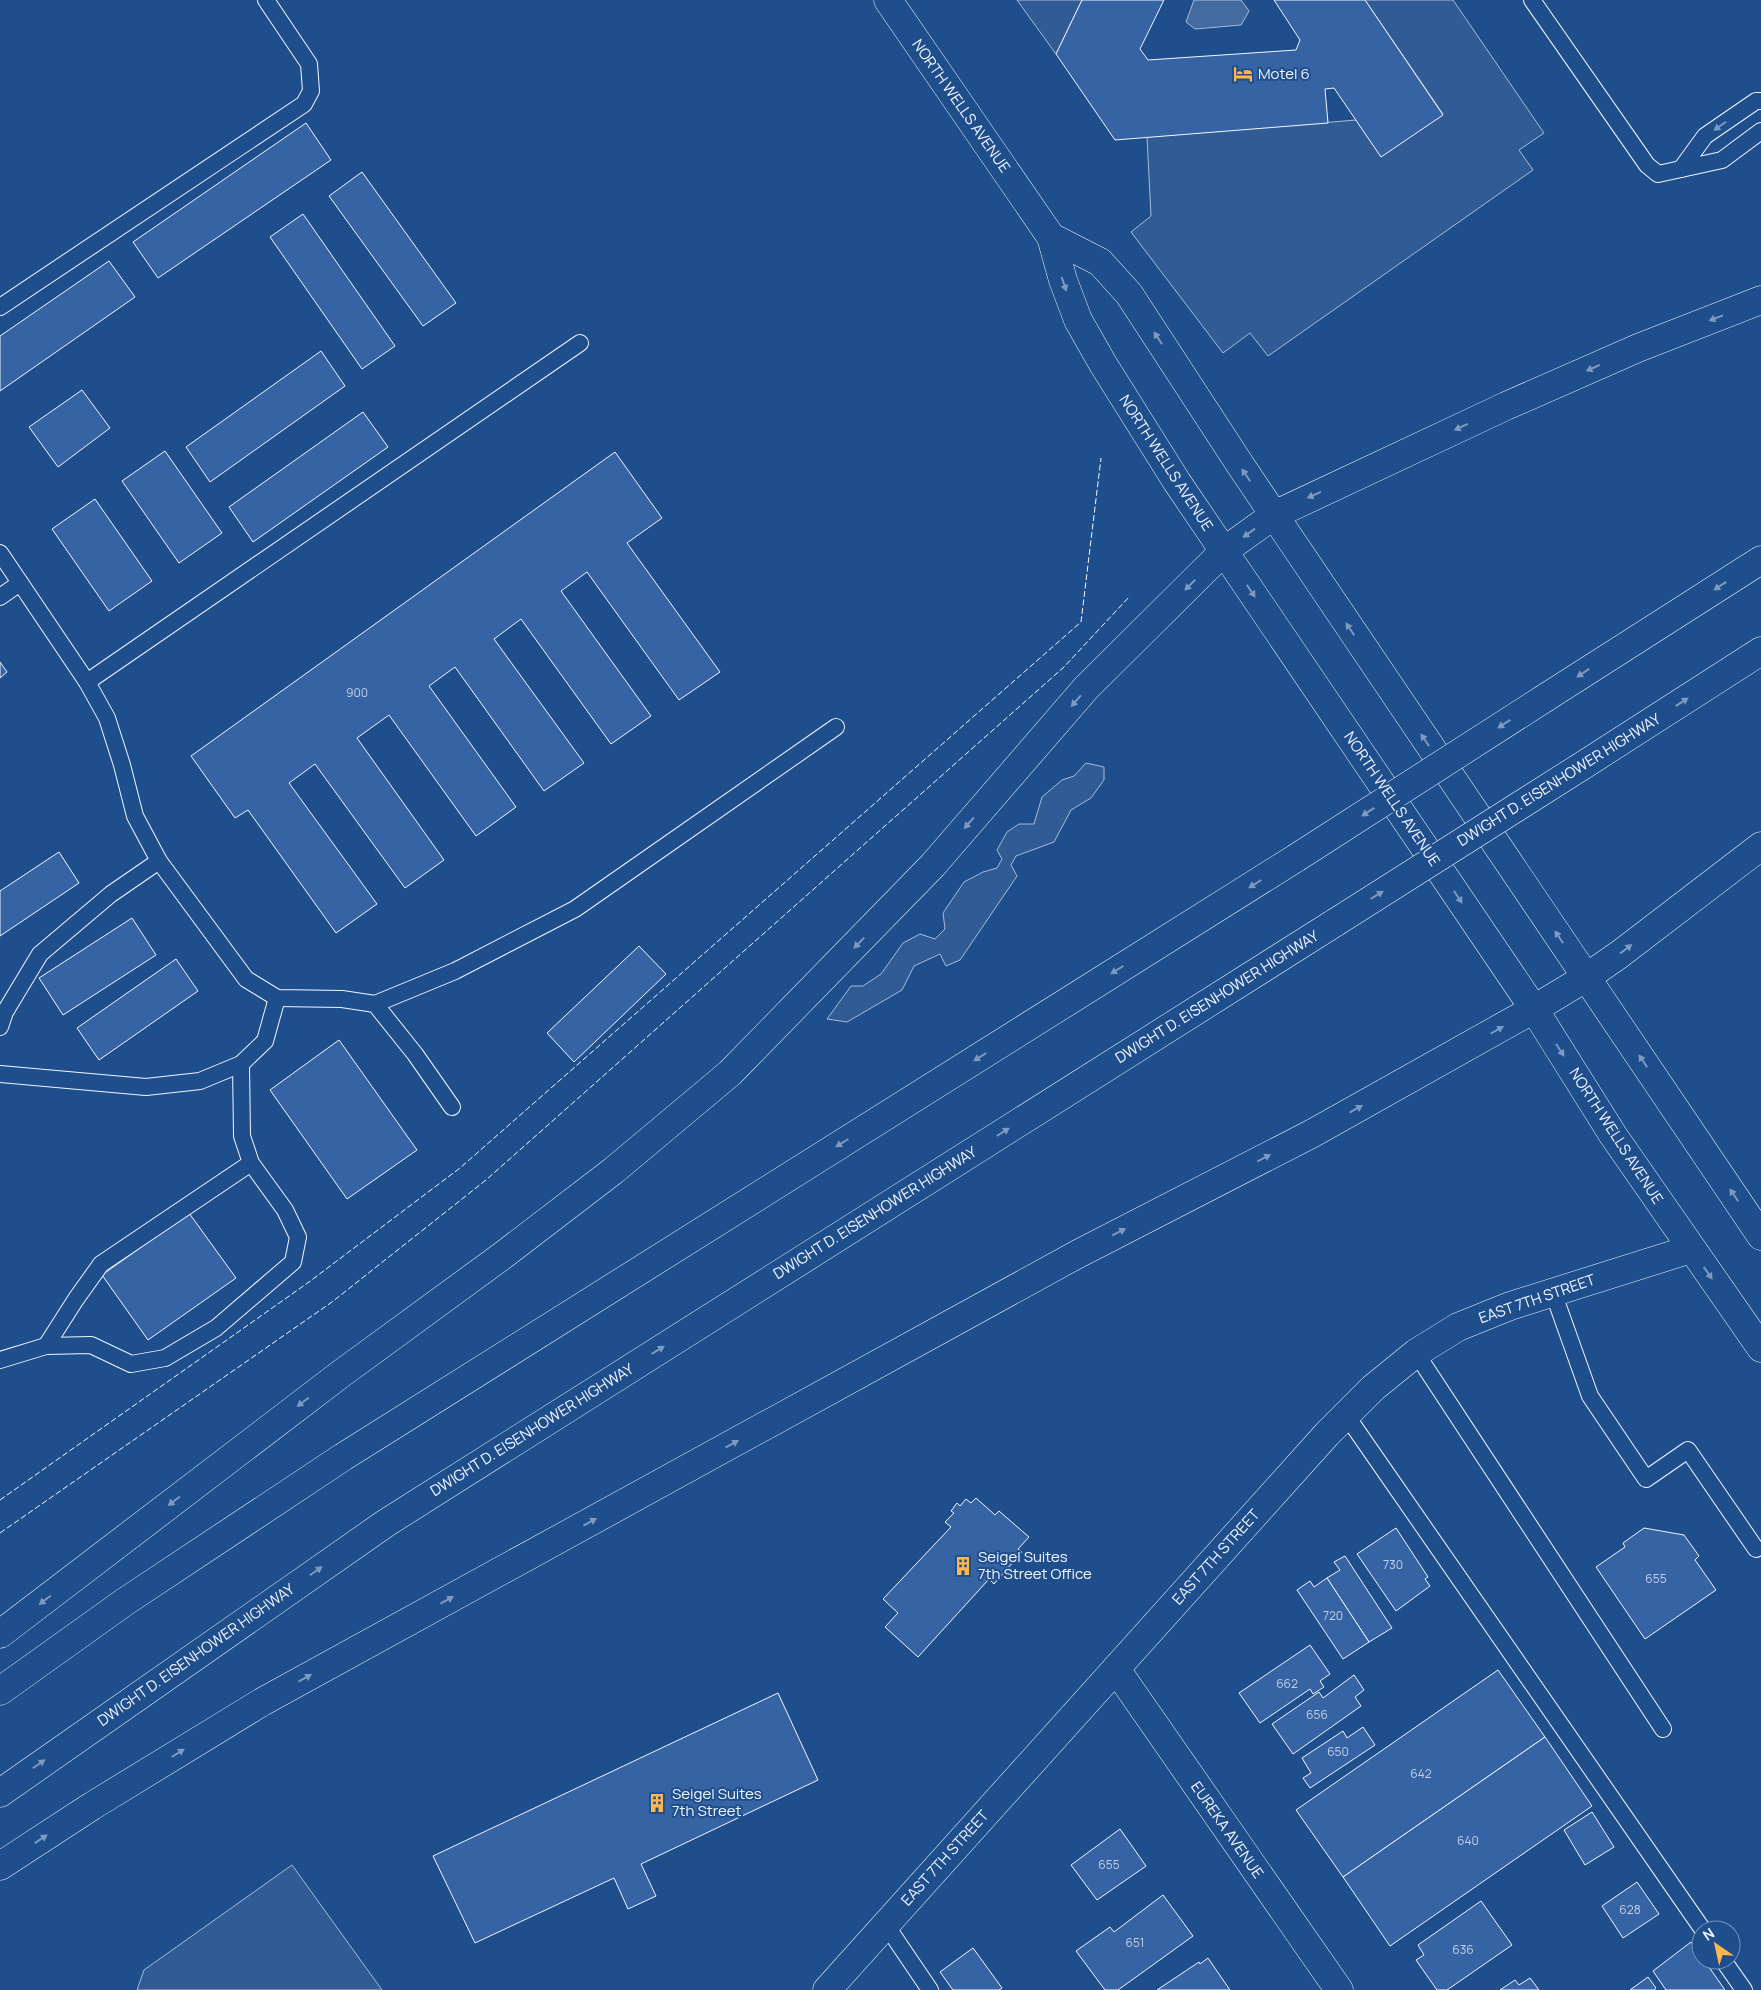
<svg xmlns="http://www.w3.org/2000/svg" width="1761" height="1990" font-family="Manrope,sans-serif">
<style>
.built{fill:#305b95;stroke:#a8bbd7}
.water{fill:#446ba0;stroke:#a8bbd7}
.building{fill:#3563a3;stroke:#f2f6ff}
.lines{fill:none;stroke-linecap:round;stroke-linejoin:round}
.lane-casing{stroke:#f2f6ff;stroke-width:18}
.street-casing{stroke:#f2f6ff;stroke-width:29}
.secondary-casing{stroke:#f2f6ff;stroke-width:29}
.highway-casing{stroke:#f2f6ff;stroke-width:29}
.lane{stroke:#1f4e8c;stroke-width:16}
.street{stroke:#1f4e8c;stroke-width:28}
.secondary{stroke:#1f4e8c;stroke-width:28}
.highway{stroke:#1f4e8c;stroke-width:28}
.highway-bridge-casing{stroke:#f2f6ff;stroke-width:29;stroke-linecap:butt}
.highway-bridge{stroke:#1f4e8c;stroke-width:28}
.fence{stroke:#f2f6ff;stroke-width:1;stroke-dasharray:6 2.5;stroke-linecap:butt}
.oneway{fill:#7e9ac0}
.labels{text-anchor:middle;stroke-width:4;stroke-linejoin:round;paint-order:stroke}
.number-label{font-size:12px;fill:#c3d1e8}
.poi-label{font-size:15px;fill:#f2f6ff;stroke:#1f4e8c;text-anchor:start}
.street-label{font-size:15px;fill:#f2f6ff;stroke:#1f4e8c}
</style>
<rect width="100%" height="100%" fill="#1f4e8c"/>
<!-- built -->
<g class="built">
<polygon points="1017,0 1082,0 1056,54"/>
<polygon points="1365,0 1453,0 1544,133 1519,150 1533,170 1268,356 1250,333 1223,353 1131,232 1151,216 1147,137 1356,120 1381,156 1443,114"/>
<polygon points="1086,763 1104,767 1104,780 1091,798 1071,810 1054,842 1016,856 1011,865 1017,876 960,960 946,966 940,954 914,966 902,990 847,1022 827,1019 851,986 863,986 881,974 903,943 920,934 935,939 945,929 943,913 964,882 983,872 997,868 1002,859 997,850 1007,832 1019,824 1034,824 1042,797 1062,780 1074,776"/>
<polygon points="292,1865 382,1990 137,1990 144,1970"/>
</g>
<!-- water -->
<polygon class="water" points="1194,0 1241,0 1249,11 1241,25 1195,29 1186,22"/>
<!-- building -->
<g class="building">
<polygon points="1082,0 1164,0 1140,49 1148,60 1296,50 1300,40 1274,0 1365,0 1443,115 1381,157 1334,88 1325,89 1328,123 1115,140 1056,54"/>
<polygon points="306,123 331,160 158,278 133,242"/>
<polygon points="362,172 456,303 423,326 329,196"/>
<polygon points="303,214 395,346 362,369 270,237"/>
<polygon points="109,261 135,297 0,391 0,336"/>
<polygon points="321,351 345,386 210,482 186,447"/>
<polygon points="82,390 110,428 58,467 29,427"/>
<polygon points="363,412 388,447 253,542 229,507"/>
<polygon points="165,451 222,533 179,563 122,481"/>
<polygon points="615,452 662,518 627,543 720,672 679,700 587,572 561,591 651,716 611,744 521,619 494,639 584,763 544,791 455,667 429,686 516,807 476,836 389,715 357,738 444,860 405,888 315,764 289,783 377,904 336,933 248,810 235,818 191,756"/>
<polygon points="95,499 152,581 109,611 52,529"/>
<polygon points="0,662 7,672 0,678"/>
<polygon points="59,852 79,883 0,936 0,891"/>
<polygon points="132,918 156,955 63,1015 39,978"/>
<polygon points="639,946 666,974 574,1062 547,1033"/>
<polygon points="176,959 198,991 99,1060 77,1028"/>
<polygon points="339,1040 417,1150 347,1199 270,1090"/>
<polygon points="189,1213 236,1278 148,1340 102,1275"/>
<polygon points="976,1498 995,1515 999,1511 1029,1537 1018,1549 1022,1552 994,1584 989,1579 918,1657 885,1627 898,1613 883,1599 951,1527 945,1522 954,1513 951,1511 957,1503 960,1506 966,1499 971,1503"/>
<polygon points="1396,1528 1428,1577 1425,1579 1430,1586 1396,1611 1357,1554"/>
<polygon points="1644,1528 1684,1535 1699,1556 1695,1560 1716,1590 1645,1639 1596,1567 1625,1547 1623,1543"/>
<polygon points="1345,1556 1392,1628 1369,1642 1327,1578 1340,1570 1334,1562"/>
<polygon points="1327,1578 1369,1642 1343,1659 1297,1590 1310,1581 1314,1587"/>
<polygon points="1310,1645 1330,1674 1320,1681 1324,1687 1313,1694 1310,1689 1260,1723 1239,1693"/>
<polygon points="1498,1670 1545,1737 1343,1877 1296,1810"/>
<polygon points="1354,1675 1364,1690 1355,1697 1361,1706 1293,1754 1272,1724 1319,1692 1323,1698"/>
<polygon points="778,1693 818,1780 641,1864 656,1896 628,1909 614,1878 475,1943 433,1856"/>
<polygon points="1363,1727 1375,1745 1310,1788 1303,1778 1311,1773 1302,1758 1343,1731 1347,1738"/>
<polygon points="1545,1737 1592,1806 1390,1946 1343,1877"/>
<polygon points="1592,1812 1614,1847 1585,1865 1564,1830"/>
<polygon points="1120,1829 1146,1866 1097,1900 1071,1865"/>
<polygon points="1637,1882 1659,1914 1623,1938 1602,1906"/>
<polygon points="1163,1895 1193,1936 1118,1990 1105,1990 1076,1951 1110,1927 1114,1932"/>
<polygon points="1481,1901 1512,1945 1447,1990 1437,1990 1416,1960 1424,1955 1418,1945"/>
<polygon points="1691,1942 1701,1956 1701,1960 1704,1960 1725,1990 1666,1990 1653,1971"/>
<polygon points="973,1948 1002,1988 999,1990 953,1990 940,1972"/>
<polygon points="1208,1958 1230,1990 1157,1990 1199,1962 1200,1964"/>
<polygon points="1648,1977 1656,1988 1654,1990 1630,1990"/>
<polygon points="1530,1978 1539,1990 1500,1990 1515,1980 1519,1985"/>
</g>
<g class="lines">
<!-- lane casing -->
<g class="lane-casing">
<g id="lane">
<polyline points="1532,0 1647,165 1658,174 1681,169"/>
<polyline points="1761,101 1756,101 1705,136 1681,169 1722,160 1761,131"/>
<polyline points="0,307 304,104 311,91 309,64 266,0"/>
<polyline points="0,553 87,682 107,718 122,765 135,816 159,861 246,979 277,998 342,999 375,1004 415,1054 452,1107"/>
<polyline points="0,597 20,583"/>
<polyline points="87,682 580,343"/>
<polyline points="375,1004 455,971 575,909 836,727"/>
<polyline points="0,1027 5,1012 40,954 111,894 159,861"/>
<polyline points="0,1074 146,1087 200,1081 241,1064 265,1041 277,998"/>
<polyline points="1553,1292 1590,1396 1646,1479 1688,1450 1756,1549"/>
<polyline points="46,1346 76,1299 101,1264 251,1163"/>
<polyline points="1416,1353 1663,1729"/>
<polyline points="0,1360 46,1346 91,1345 131,1364 165,1358 216,1328 293,1262 298,1237 285,1210 251,1163 242,1136 241,1064"/>
<polyline points="1346,1415 1703,1930"/>
<polyline points="886,1925 930,1990"/>
<polyline points="1723,1960 1744,1990"/>
</g>
</g>
<!-- street casing -->
<g class="street-casing">
<g id="street">
<polyline points="1116,1669 1339,1990"/>
<polyline points="827,1990 1327,1434 1373,1388 1416,1353 1458,1327 1510,1306 1691,1249"/>
</g>
</g>
<!-- secondary casing -->
<g class="secondary-casing">
<g id="secondary">
<polyline points="888,0 1051,237 1063,280 1078,320 1103,364 1177,482 1534,1009 1613,1135 1761,1348"/>
<polyline points="1051,237 1100,262 1129,294 1241,466 1761,1236"/>
</g>
</g>
<!-- highway casing -->
<g class="highway-casing">
<g id="highway">
<polyline points="1545,698 1761,560"/>
<polyline points="1582,766 1761,651"/>
<polyline points="0,1634 342,1373 502,1256 613,1171 730,1073 933,865 1086,688 1224,551 1274,515 1506,406 1638,348 1761,300"/>
<polyline points="0,1691 126,1601 343,1457 1296,858"/>
<polyline points="0,1793 386,1523 1336,922"/>
<polyline points="0,1866 92,1806 262,1702 1076,1255 1313,1133 1534,1009 1587,977 1620,954 1761,846"/>
</g>
</g>
<!-- lane -->
<use href="#lane" class="lane"/>
<!-- street -->
<use href="#street" class="street"/>
<!-- secondary -->
<use href="#secondary" class="secondary"/>
<!-- highway -->
<use href="#highway" class="highway"/>
<!-- highway-bridge casing -->
<g class="highway-bridge-casing">
<g id="highway-bridge">
<polyline points="1296,858 1545,698"/>
<polyline points="1336,922 1582,766"/>
</g>
</g>
<!-- highway-bridge -->
<use href="#highway-bridge" class="highway-bridge"/>
<!-- fence -->
<g class="fence">
<polyline points="0,1500 309,1282 460,1168 1081,622 1101,458"/>
<polyline points="0,1533 332,1302 486,1180 1064,667 1129,597"/>
</g>
</g>
<!-- one-way arrows -->
<defs><path id="oneway-solid" d="M-6-.8H1V-3.2L6.5 0L1 3.2V.8H-6Z" transform="scale(1.25)"/></defs>
<g class="oneway">
<use href="#oneway-solid" transform="translate(1720 126) rotate(145)"/>
<use href="#oneway-solid" transform="translate(1064 284) rotate(71)"/>
<use href="#oneway-solid" transform="translate(1716 318) rotate(159)"/>
<use href="#oneway-solid" transform="translate(1158 338) rotate(-123)"/>
<use href="#oneway-solid" transform="translate(1593 368) rotate(156)"/>
<use href="#oneway-solid" transform="translate(1461 427) rotate(155)"/>
<use href="#oneway-solid" transform="translate(1246 475) rotate(-124)"/>
<use href="#oneway-solid" transform="translate(1314 495) rotate(156)"/>
<use href="#oneway-solid" transform="translate(1249 533) rotate(144)"/>
<use href="#oneway-solid" transform="translate(1190 585) rotate(135)"/>
<use href="#oneway-solid" transform="translate(1720 586) rotate(147)"/>
<use href="#oneway-solid" transform="translate(1251 591) rotate(56)"/>
<use href="#oneway-solid" transform="translate(1350 629) rotate(-124)"/>
<use href="#oneway-solid" transform="translate(1583 673) rotate(147)"/>
<use href="#oneway-solid" transform="translate(1076 701) rotate(131)"/>
<use href="#oneway-solid" transform="translate(1682 702) rotate(-33)"/>
<use href="#oneway-solid" transform="translate(1504 724) rotate(147)"/>
<use href="#oneway-solid" transform="translate(1425 740) rotate(-124)"/>
<use href="#oneway-solid" transform="translate(1368 812) rotate(147)"/>
<use href="#oneway-solid" transform="translate(969 823) rotate(131)"/>
<use href="#oneway-solid" transform="translate(1255 884) rotate(148)"/>
<use href="#oneway-solid" transform="translate(1377 895) rotate(-32)"/>
<use href="#oneway-solid" transform="translate(1458 897) rotate(56)"/>
<use href="#oneway-solid" transform="translate(1559 937) rotate(-124)"/>
<use href="#oneway-solid" transform="translate(859 943) rotate(134)"/>
<use href="#oneway-solid" transform="translate(1626 949) rotate(-37)"/>
<use href="#oneway-solid" transform="translate(1117 970) rotate(148)"/>
<use href="#oneway-solid" transform="translate(1497 1030) rotate(-30)"/>
<use href="#oneway-solid" transform="translate(1560 1050) rotate(57)"/>
<use href="#oneway-solid" transform="translate(980 1057) rotate(148)"/>
<use href="#oneway-solid" transform="translate(1643 1061) rotate(-124)"/>
<use href="#oneway-solid" transform="translate(1356 1109) rotate(-29)"/>
<use href="#oneway-solid" transform="translate(1003 1132) rotate(-32)"/>
<use href="#oneway-solid" transform="translate(842 1143) rotate(148)"/>
<use href="#oneway-solid" transform="translate(1264 1158) rotate(-27)"/>
<use href="#oneway-solid" transform="translate(1734 1195) rotate(-124)"/>
<use href="#oneway-solid" transform="translate(1119 1232) rotate(-27)"/>
<use href="#oneway-solid" transform="translate(1708 1273) rotate(55)"/>
<use href="#oneway-solid" transform="translate(658 1350) rotate(-32)"/>
<use href="#oneway-solid" transform="translate(303 1402) rotate(143)"/>
<use href="#oneway-solid" transform="translate(732 1444) rotate(-29)"/>
<use href="#oneway-solid" transform="translate(174 1501) rotate(143)"/>
<use href="#oneway-solid" transform="translate(590 1522) rotate(-29)"/>
<use href="#oneway-solid" transform="translate(316 1571) rotate(-35)"/>
<use href="#oneway-solid" transform="translate(45 1600) rotate(143)"/>
<use href="#oneway-solid" transform="translate(447 1600) rotate(-29)"/>
<use href="#oneway-solid" transform="translate(305 1678) rotate(-29)"/>
<use href="#oneway-solid" transform="translate(178 1753) rotate(-32)"/>
<use href="#oneway-solid" transform="translate(39 1764) rotate(-35)"/>
<use href="#oneway-solid" transform="translate(41 1839) rotate(-33)"/>
</g>
<!-- icons -->
<defs>
<g id="hotel-bare" transform="scale(1.5)"><path d="M-6-4.5h1.5V1H6V5H4.5V3h-9V5H-6ZM-4 0a1.8 1.8 0 1 1 3.6 0ZM.5 0V-2.5h3Q6-2.5 6 0Z" fill="#ffb74d" stroke="#1f4e8c" stroke-width="2.5" paint-order="stroke"/></g>
<g id="building-bare" transform="scale(1.5)"><path d="M-4-6H4V6H1V3H-1V6H-4ZM-2.5-4.3h1.7v1.8h-1.7ZM.8-4.3h1.7v1.8H.8ZM-2.5-1h1.7V.8h-1.7ZM.8-1h1.7V.8H.8Z" fill="#ffb74d" stroke="#1f4e8c" stroke-width="2.5" paint-order="stroke"/></g>
</defs>
<g fill-rule="evenodd">
<use href="#hotel-bare" x="1243" y="74"/>
<use href="#building-bare" x="963" y="1566"/>
<use href="#building-bare" x="657" y="1803"/>
</g>
<g class="labels">
<!-- number labels -->
<g class="number-label">
<text x="357" y="697">900</text>
<text x="1393" y="1569">730</text>
<text x="1656" y="1583">655</text>
<text x="1333" y="1620">720</text>
<text x="1287" y="1688">662</text>
<text x="1317" y="1719">656</text>
<text x="1338" y="1756">650</text>
<text x="1421" y="1778">642</text>
<text x="1468" y="1845">640</text>
<text x="1109" y="1869">655</text>
<text x="1630" y="1914">628</text>
<text x="1135" y="1947">651</text>
<text x="1463" y="1954">636</text>
</g>
<!-- poi labels -->
<g class="poi-label">
<text x="1258" y="79">Motel 6</text>
<text x="978" y="1562">Seigel Suites<tspan x="978" dy="17">7th Street Office</tspan></text>
<text x="672" y="1799">Seigel Suites<tspan x="672" dy="17">7th Street</tspan></text>
</g>
<!-- street labels -->
<g class="street-label">
<text transform="translate(961 106) rotate(55)" y="5">NORTH WELLS AVENUE</text>
<text transform="translate(1166 463) rotate(57)" y="5">NORTH WELLS AVENUE</text>
<text transform="translate(1559 780) rotate(-32)" y="5">DWIGHT D. EISENHOWER HIGHWAY</text>
<text transform="translate(1392 799) rotate(56)" y="5">NORTH WELLS AVENUE</text>
<text transform="translate(1217 997) rotate(-32)" y="5">DWIGHT D. EISENHOWER HIGHWAY</text>
<text transform="translate(1616 1136) rotate(57)" y="5">NORTH WELLS AVENUE</text>
<text transform="translate(875 1213) rotate(-32)" y="5">DWIGHT D. EISENHOWER HIGHWAY</text>
<text transform="translate(1537 1299) rotate(-19)" y="5">EAST 7TH STREET</text>
<text transform="translate(532 1430) rotate(-32)" y="5">DWIGHT D. EISENHOWER HIGHWAY</text>
<text transform="translate(1216 1557) rotate(-48)" y="5">EAST 7TH STREET</text>
<text transform="translate(196 1655) rotate(-35)" y="5">DWIGHT D. EISENHOWER HIGHWAY</text>
<text transform="translate(1227 1830) rotate(55)" y="5">EUREKA AVENUE</text>
<text transform="translate(945 1858) rotate(-48)" y="5">EAST 7TH STREET</text>
</g>
</g>
<!-- north arrow -->
<g transform="translate(1716 1945) rotate(326)"><circle r="24" fill="#1f4e8c" stroke="#7391ba"/>
<path d="M0-4L9 19L0 12L-9 19Z" fill="#ffb74d"/>
<text y="-8" font-size="14" font-weight="bold" text-anchor="middle" fill="#f2f6ff">N</text>
</g>
</svg>
